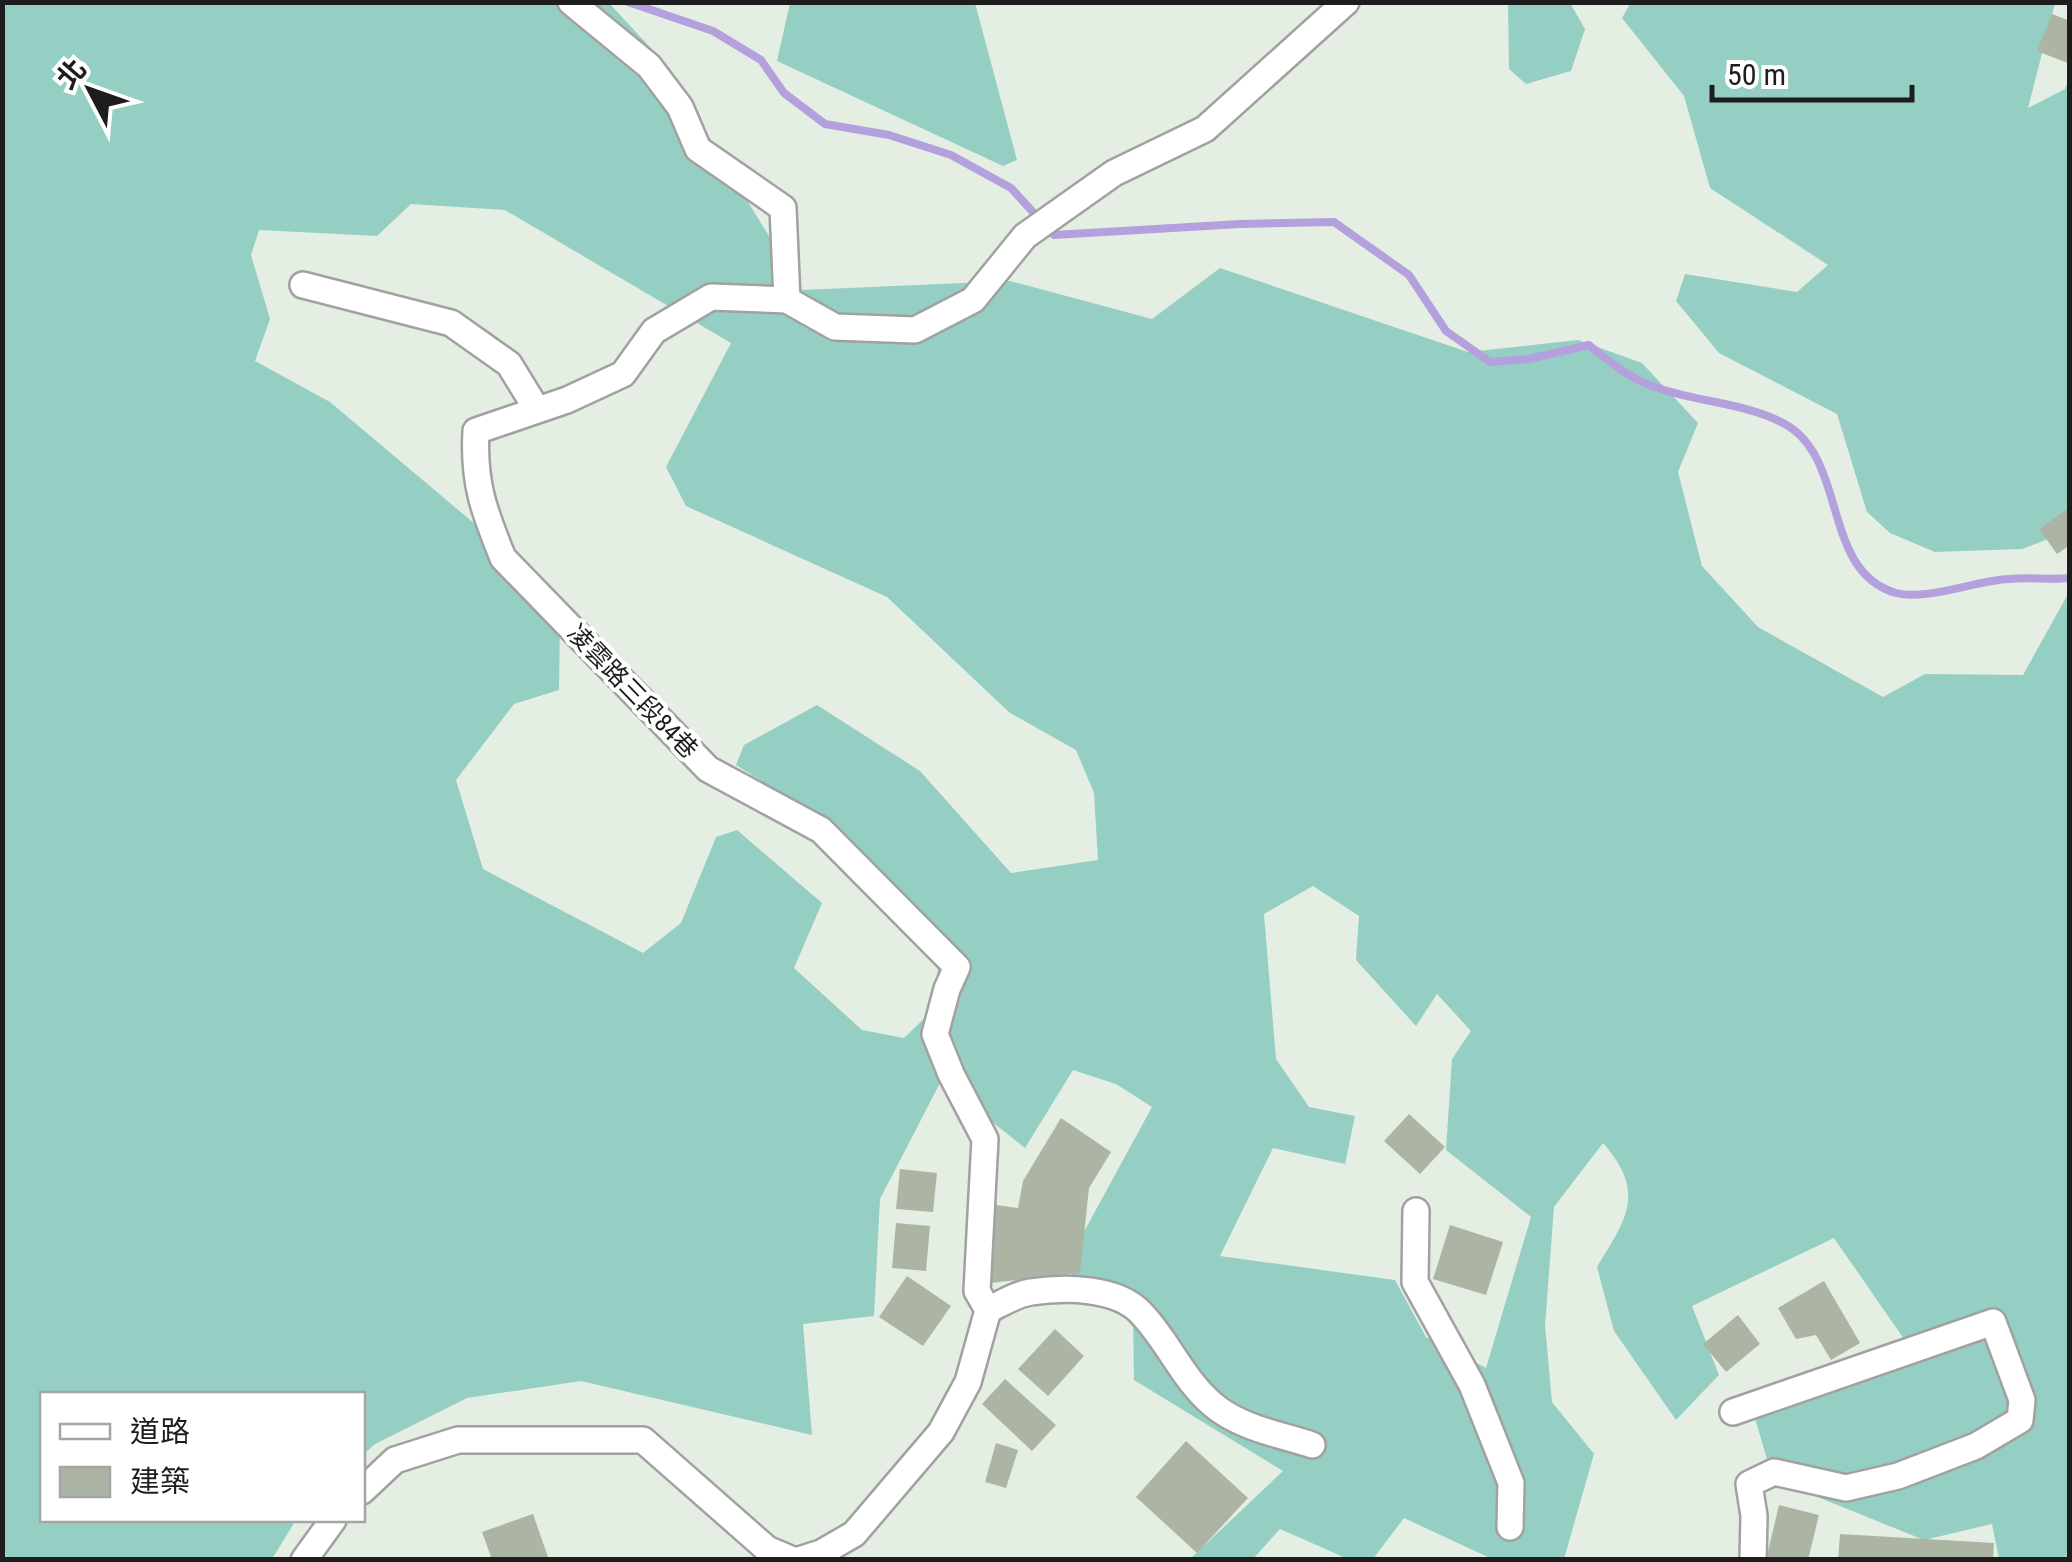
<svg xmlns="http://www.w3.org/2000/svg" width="2072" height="1562" font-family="'Roboto Condensed','Noto Sans TC',sans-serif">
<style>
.forest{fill:#95cfc4;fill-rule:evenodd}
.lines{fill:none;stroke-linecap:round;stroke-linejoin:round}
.stream{stroke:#b5a0de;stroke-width:8}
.building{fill:#acb4a4}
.street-casing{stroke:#a1a1a1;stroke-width:30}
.street{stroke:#fff;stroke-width:25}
.labels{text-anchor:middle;stroke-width:8;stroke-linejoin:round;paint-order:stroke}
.street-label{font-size:25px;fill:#1d1d1d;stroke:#fff}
</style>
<rect width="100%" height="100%" fill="#e5eee2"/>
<!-- forest -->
<g class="forest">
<polygon points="1631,2 2055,3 2028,108 2065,89 2069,78 2069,531 2022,549 1935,552 1890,533 1867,512 1837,414 1719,353 1676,301 1685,274 1797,292 1828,265 1710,188 1684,96 1622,18"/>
<path d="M3,3H609L659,57L802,290L1010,281L1152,319L1220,268L1468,352L1578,340L1642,363L1698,423L1678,472L1702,566L1758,627L1883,697L1925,674L2023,675L2069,592V1559H1999L1992,1524L1924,1540L1773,1479L1748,1395L1904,1339L1834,1238L1692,1306L1719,1375L1676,1420L1614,1331L1597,1267C1626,1219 1647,1193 1603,1143L1554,1207L1545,1326L1552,1402L1594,1454L1564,1559H1492L1404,1518L1373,1559H1348L1280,1529L1253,1559H1190L1283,1471L1134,1380L1133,1309L1063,1270L1152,1107L1116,1084L1073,1070L1025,1148L941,1081L880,1199L874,1316L803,1324L812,1435L581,1381L467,1398L375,1444L363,1455L362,1394H42V1520H296L272,1559L3,1560ZM411,204L505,210L731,343L666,467L686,506L887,597L1010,713L1076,750L1094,793L1098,860L1011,873L920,771L817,705L744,745L736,765L794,802L938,964L935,1008L904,1038L862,1030L794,968L822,903L737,830L716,837L681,923L643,953L483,869L456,780L514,704L559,690L560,619L488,535L330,402L255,361L270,319L251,255L259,230L377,236ZM1313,886L1359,916L1356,960L1416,1026L1437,994L1471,1031L1452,1059L1446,1150L1531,1217L1486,1368L1426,1337L1395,1280L1220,1256L1273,1148L1345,1164L1355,1116L1309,1107L1276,1059L1264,914Z"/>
<polygon points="790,3 975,3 1017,160 1003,166 777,61"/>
<polygon points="1508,3 1570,3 1585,29 1571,71 1526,84 1509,69"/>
</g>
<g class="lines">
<!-- stream -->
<path class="stream" d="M628,2L713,31L761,60L784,93L825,124L889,135L951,155L1011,188L1054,235L1240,224L1334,222L1409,275L1446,331L1490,362L1529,359L1589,345C1608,361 1628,377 1652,386C1694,402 1743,402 1783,423C1849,457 1820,571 1896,593C1927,601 1978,580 2009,579C2029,577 2049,580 2070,578"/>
</g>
<!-- building -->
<g class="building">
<polygon points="2052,14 2070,21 2070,64 2037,51"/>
<polygon points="2070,507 2070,545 2057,554 2039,529"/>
<polygon points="1409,1114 1445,1147 1420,1174 1384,1141"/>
<polygon points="1061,1118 1111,1152 1089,1188 1080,1273 990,1283 995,1205 1018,1208 1023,1181"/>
<polygon points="900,1169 937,1173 933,1212 896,1209"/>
<polygon points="896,1223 930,1226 926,1271 892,1268"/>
<polygon points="1450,1225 1503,1242 1486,1295 1433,1279"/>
<polygon points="907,1276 951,1306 923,1346 879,1317"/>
<polygon points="1824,1281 1860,1343 1831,1360 1816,1335 1796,1339 1778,1308"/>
<polygon points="1738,1315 1760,1344 1726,1372 1703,1344"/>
<polygon points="1055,1329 1084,1356 1048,1396 1018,1369"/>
<polygon points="1005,1379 1056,1425 1032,1451 982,1404"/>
<polygon points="1186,1441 1248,1498 1197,1553 1136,1497"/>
<polygon points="996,1443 1018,1450 1006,1488 985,1482"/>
<polygon points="1779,1505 1819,1515 1808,1560 1766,1560"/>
<polygon points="533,1514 549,1560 492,1560 482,1532"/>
<polygon points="1840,1534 1994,1543 1993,1560 1838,1560"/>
</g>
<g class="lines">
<!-- street casing -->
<g class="street-casing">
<g id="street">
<polyline points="571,2 649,66 680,107 698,149 783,208 787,300 835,327 915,330 973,300 1025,236 1114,173 1205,129 1346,2"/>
<polyline points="303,285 451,323 509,364 536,408"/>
<path d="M787,300L711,297L654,331L623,374L567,400L476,431C473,483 484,511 503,558L708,769L821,830L957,967L947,989L935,1034L951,1074L985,1139L977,1291L988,1310L968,1382L941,1432L854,1534L821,1553L799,1560"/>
<polyline points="1416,1211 1415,1282 1472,1385 1511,1483 1510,1527"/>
<path d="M988,1310C1001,1304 1016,1294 1031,1292C1064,1287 1117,1287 1141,1313C1168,1341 1182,1378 1212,1404C1240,1428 1279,1434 1312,1445"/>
<polyline points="1733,1412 1993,1322 2022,1400 2020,1420 1976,1446 1898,1476 1846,1488 1774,1472 1749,1484 1754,1516 1753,1560"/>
<polyline points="362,1491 395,1460 458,1440 643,1440 767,1549 793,1560"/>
<polyline points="304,1560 333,1520"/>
</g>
</g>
<!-- street -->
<use href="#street" class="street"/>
</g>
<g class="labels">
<!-- street labels -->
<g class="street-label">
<text transform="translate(633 691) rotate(46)" y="9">凌雲路三段84巷</text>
</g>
</g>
<!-- border -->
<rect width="2072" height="1562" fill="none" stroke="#1d1d1d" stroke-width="10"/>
<!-- legend -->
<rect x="40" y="1392" width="325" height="130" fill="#ffffff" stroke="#a5a5a5" stroke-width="2.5"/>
<rect x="60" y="1424" width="50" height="15" fill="#ffffff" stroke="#a5a5a5" stroke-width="2.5"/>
<text x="130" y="1442" font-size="30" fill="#1d1d1d">道路</text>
<rect x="60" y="1467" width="50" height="30" fill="#acb4a4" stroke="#a5a5a5" stroke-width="2.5"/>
<text x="130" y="1492" font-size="30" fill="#1d1d1d">建築</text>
<!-- north arrow -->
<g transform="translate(90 90) rotate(311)" stroke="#ffffff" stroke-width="8" paint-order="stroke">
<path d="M0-8L18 38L0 25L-18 38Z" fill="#1d1d1d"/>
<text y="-15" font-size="28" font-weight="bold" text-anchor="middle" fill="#1d1d1d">北</text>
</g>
<!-- scale -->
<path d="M1712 85v15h200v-15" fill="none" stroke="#1d1d1d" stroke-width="5"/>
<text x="1727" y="85" font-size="30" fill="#1d1d1d" stroke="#ffffff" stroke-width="8" paint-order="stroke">50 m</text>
</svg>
